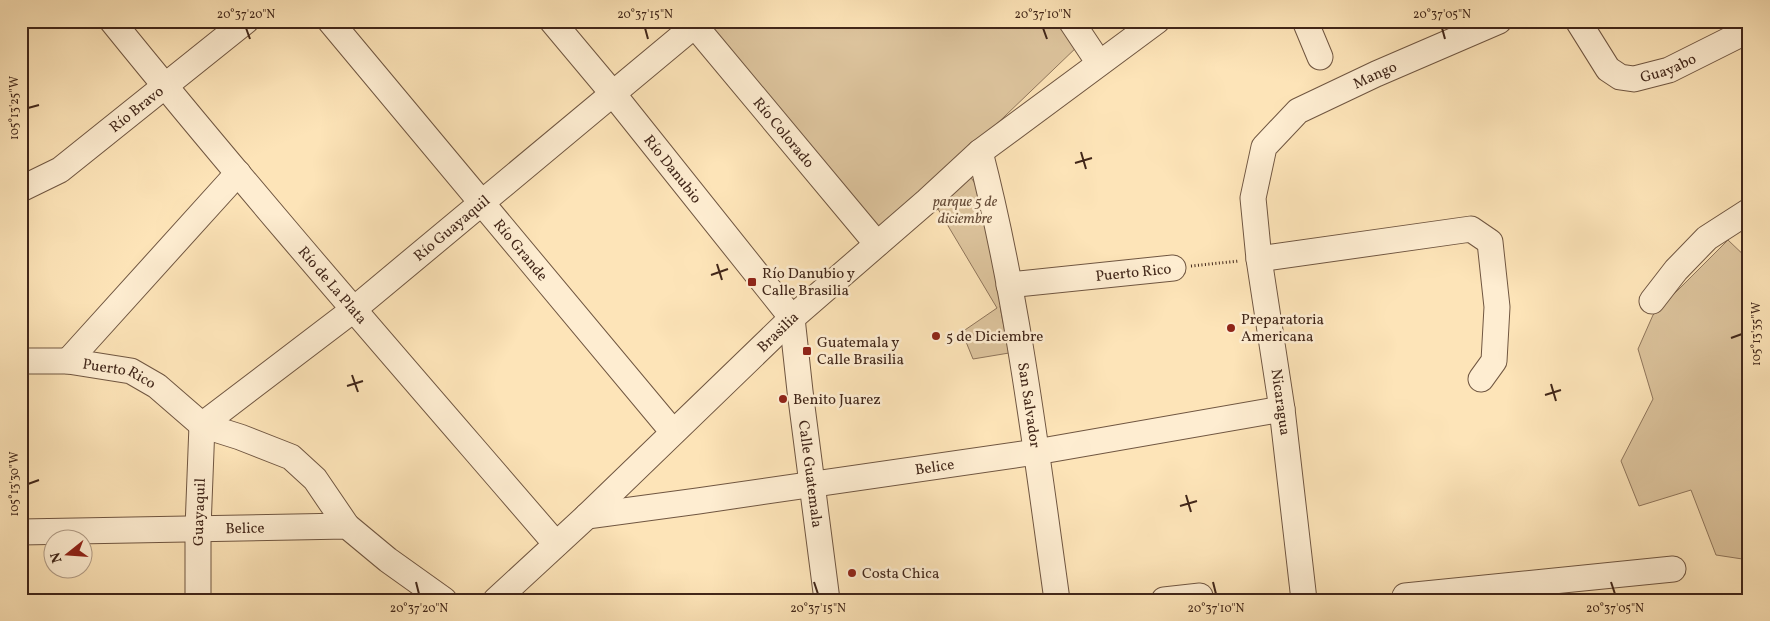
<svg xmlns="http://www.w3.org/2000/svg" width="1770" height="621" font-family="Vollkorn,serif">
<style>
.green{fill:#ddc49d;stroke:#8f755b}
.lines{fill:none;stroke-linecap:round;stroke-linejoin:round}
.minor-casing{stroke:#705641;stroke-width:27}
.path{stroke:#412619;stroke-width:3;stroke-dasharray:1 2.5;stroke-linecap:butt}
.minor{stroke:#feedd1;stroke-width:25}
.ticks{fill:none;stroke:#412619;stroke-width:2}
.poi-dot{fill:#8f2418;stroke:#feedd1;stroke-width:2}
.labels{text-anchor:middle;stroke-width:5;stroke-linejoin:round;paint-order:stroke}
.street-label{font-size:15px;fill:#412619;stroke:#feedd1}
.park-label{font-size:15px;font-style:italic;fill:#684e3a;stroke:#feedd1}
.poi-label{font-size:15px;fill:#412619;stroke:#feedd1;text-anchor:start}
.neatline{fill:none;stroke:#412619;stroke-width:2}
.ticks-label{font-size:12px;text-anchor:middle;fill:#412619}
</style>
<rect width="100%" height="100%" fill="#fde4b8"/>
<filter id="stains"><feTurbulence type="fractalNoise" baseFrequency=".004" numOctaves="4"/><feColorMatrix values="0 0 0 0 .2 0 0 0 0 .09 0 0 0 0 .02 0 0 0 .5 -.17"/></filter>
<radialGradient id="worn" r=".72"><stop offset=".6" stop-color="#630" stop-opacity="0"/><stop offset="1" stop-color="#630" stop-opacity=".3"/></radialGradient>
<!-- green -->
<g class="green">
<polygon points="699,21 1064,21 1080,44 880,236"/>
<polygon points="970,176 986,200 1006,302 1000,306 1009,353 973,359 962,332 997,308 935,204"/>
<polygon points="1728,240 1749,260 1749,560 1716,555 1691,490 1639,506 1621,461 1653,399 1638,349 1653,315"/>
</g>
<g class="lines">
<!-- minor casing -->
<g class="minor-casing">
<g id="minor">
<path id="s1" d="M112,21C256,199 407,371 556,544"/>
<path id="s2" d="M330,21L673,432"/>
<path id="s3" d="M552,21L614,95L792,318L800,391L827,600"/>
<path id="s4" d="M691,21L877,244"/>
<polyline points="1071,21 1099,63"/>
<polyline points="1305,21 1320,57"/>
<path id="s5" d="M1578,21L1608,69L1620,77L1634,79L1669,70L1749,30"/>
<path id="s6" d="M980,152C1018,299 1036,450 1057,600"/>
<path id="s7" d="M21,189L60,170L246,21"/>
<polyline points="1259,259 1471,229 1490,242 1497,307 1494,361 1481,379"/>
<path id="s8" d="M1009,285L1173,268"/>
<polyline points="1652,301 1676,270 1707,238 1749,211"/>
<path id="s9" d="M21,361H68L131,371L157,386L202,425L240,437L291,457L315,479L347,526"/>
<polyline points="68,361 238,173"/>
<path id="s10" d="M202,425L353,310L694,26"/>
<path id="s11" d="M587,516L698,501L1036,452L1282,409"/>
<path id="s12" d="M21,532L347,526L388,560L444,600"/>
<polyline points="1405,596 1673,569"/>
<path id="s13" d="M198,600V528L202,425"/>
<path id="s14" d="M496,600L587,516L792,318L927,201L980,152L1157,21"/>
<polyline points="1164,600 1200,596"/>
<path id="s15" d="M1304,600L1282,409L1259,259L1253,198L1264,147L1298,111L1376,74L1499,21"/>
</g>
</g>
<!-- path -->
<g class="path">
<polyline points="1191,266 1239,261"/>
<polyline points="1219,598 1238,600"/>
<polyline points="1370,600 1387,598"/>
</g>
<!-- minor -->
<use href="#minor" class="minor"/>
</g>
<!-- ticks -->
<path class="ticks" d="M246,28L250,39M645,28L648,39M1043,28L1047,39M1442,28L1445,39M28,108L39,105M1081,152L1086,169M1075,163L1092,158M717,264L722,280M711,275L728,269M1731,338L1742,334M352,375L358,392M1551,384L1556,401M347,386L363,381M1545,395L1561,390M28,484L39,480M1186,495L1191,512M1180,506L1197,501M416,582L419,594M814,582L818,594M1213,582L1216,594M1611,582L1615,594"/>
<!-- markers -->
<g class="poi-dot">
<rect x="747" y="277" width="10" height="10" rx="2.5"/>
<circle cx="1231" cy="328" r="5"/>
<circle cx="936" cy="336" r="5"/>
<rect x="802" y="346" width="10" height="10" rx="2.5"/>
<circle cx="783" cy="399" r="5"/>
<circle cx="852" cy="573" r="5"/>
</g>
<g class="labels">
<!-- street labels -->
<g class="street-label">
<text dy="5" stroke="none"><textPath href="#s5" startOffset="121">Guayabo</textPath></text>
<text dy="5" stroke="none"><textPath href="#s15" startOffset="592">Mango</textPath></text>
<text dy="5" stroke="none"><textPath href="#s7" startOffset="141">Río Bravo</textPath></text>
<text dy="5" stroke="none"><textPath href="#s4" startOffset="145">Río Colorado</textPath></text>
<text dy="5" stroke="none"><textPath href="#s3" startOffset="191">Río Danubio</textPath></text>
<text dy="5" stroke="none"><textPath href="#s10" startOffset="318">Río Guayaquil</textPath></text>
<text dy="5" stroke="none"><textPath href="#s2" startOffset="298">Río Grande</textPath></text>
<text dy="5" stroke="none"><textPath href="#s8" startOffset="125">Puerto Rico</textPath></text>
<text dy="5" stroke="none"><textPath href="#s1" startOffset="344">Río de La Plata</textPath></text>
<text dy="5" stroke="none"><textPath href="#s14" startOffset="389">Brasilia</textPath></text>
<text dy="5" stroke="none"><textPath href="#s9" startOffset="100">Puerto Rico</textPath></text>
<text transform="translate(1281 402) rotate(82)" y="5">Nicaragua</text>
<text dy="5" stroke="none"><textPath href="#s6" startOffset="258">San Salvador</textPath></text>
<text dy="5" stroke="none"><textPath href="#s11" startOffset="351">Belice</textPath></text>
<text dy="5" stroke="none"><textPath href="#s3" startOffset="539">Calle Guatemala</textPath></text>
<text dy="5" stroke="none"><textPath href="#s13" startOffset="88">Guayaquil</textPath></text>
<text dy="5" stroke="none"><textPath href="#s12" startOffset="224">Belice</textPath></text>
</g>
<!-- park labels -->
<g class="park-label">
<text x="965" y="206">parque 5 de<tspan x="965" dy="17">diciembre</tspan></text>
</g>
<!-- poi labels -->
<g class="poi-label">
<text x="762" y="278">Río Danubio y<tspan x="762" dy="17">Calle Brasilia</tspan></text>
<text x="1241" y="324">Preparatoria<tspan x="1241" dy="17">Americana</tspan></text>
<text x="946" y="341">5 de Diciembre</text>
<text x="817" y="347">Guatemala y<tspan x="817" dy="17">Calle Brasilia</tspan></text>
<text x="793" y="404">Benito Juarez</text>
<text x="862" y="578">Costa Chica</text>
</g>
</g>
<!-- margin -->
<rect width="1770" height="621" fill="none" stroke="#fde4b8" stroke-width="55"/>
<!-- north arrow -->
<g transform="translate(68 554) rotate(253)"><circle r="24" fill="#feedd1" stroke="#b29d87"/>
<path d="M0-4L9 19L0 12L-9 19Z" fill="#8f2418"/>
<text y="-8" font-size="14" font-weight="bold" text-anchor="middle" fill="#412619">N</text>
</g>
<rect x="28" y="28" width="1714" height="566" class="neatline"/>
<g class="ticks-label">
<text x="246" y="18">20°37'20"N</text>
<text x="645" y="18">20°37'15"N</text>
<text x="1043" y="18">20°37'10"N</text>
<text x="1442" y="18">20°37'05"N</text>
<text transform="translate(14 108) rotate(-90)" y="4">105°13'25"W</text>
<text transform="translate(1756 334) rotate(-90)" y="4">105°13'35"W</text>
<text transform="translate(14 484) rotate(-90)" y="4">105°13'30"W</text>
<text x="419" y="612">20°37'20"N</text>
<text x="818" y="612">20°37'15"N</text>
<text x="1216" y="612">20°37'10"N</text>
<text x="1615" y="612">20°37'05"N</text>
</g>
<rect width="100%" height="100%" filter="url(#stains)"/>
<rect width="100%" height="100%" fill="url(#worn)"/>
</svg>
